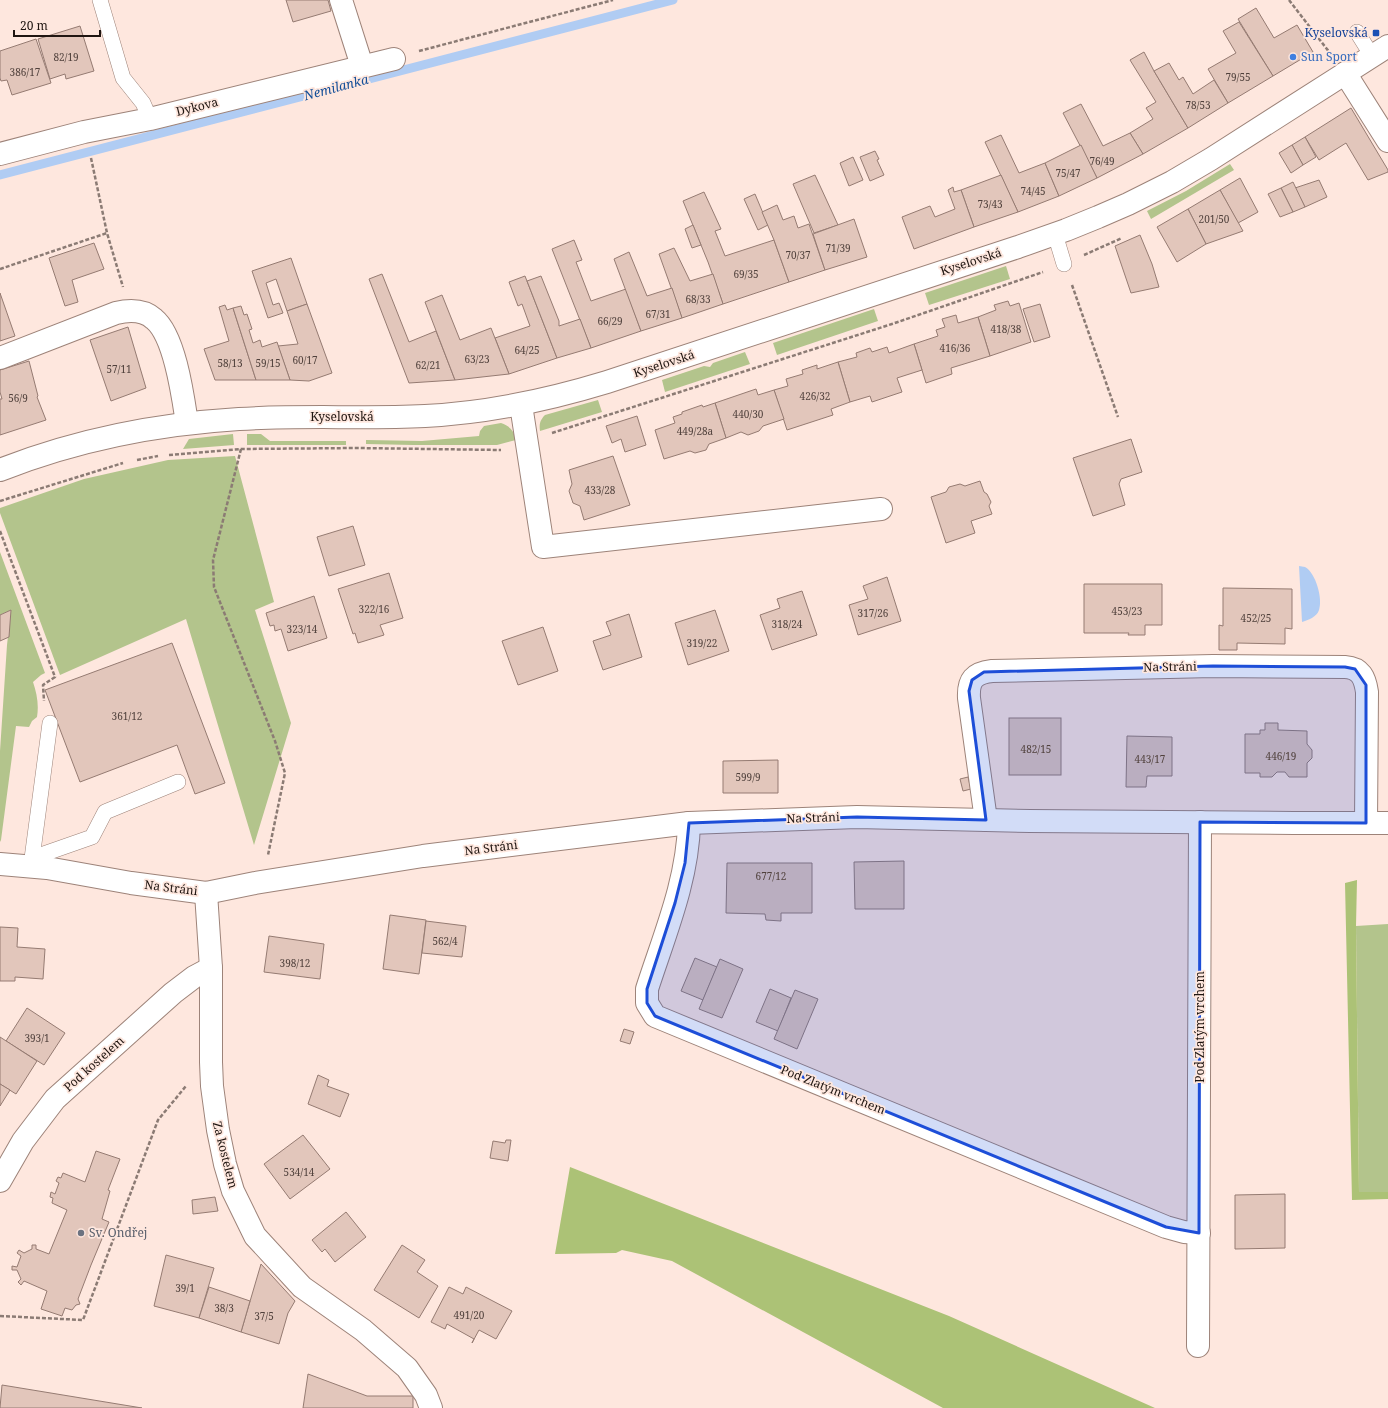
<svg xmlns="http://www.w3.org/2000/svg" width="1388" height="1408" font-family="'Noto Serif',serif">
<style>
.green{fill:#b3c48c}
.forest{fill:#acc276}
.water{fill:#b0ccf3}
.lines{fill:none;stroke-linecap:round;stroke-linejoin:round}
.stream{stroke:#b0ccf3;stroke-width:9}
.building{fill:#e2c6bb;stroke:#957b72}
.service-casing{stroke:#9d8379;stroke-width:16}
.minor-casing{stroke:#9d8379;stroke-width:24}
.path{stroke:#8b7b74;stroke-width:2.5;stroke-dasharray:4 2;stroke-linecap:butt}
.service{stroke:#fff;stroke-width:15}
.minor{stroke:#fff;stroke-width:22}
.marked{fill:#1d4ed8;fill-opacity:0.2;stroke:#1d4ed8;stroke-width:3;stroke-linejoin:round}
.transit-dot{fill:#1a4fb4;stroke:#fee7de;stroke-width:1.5}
.shop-dot{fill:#3f7fe0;stroke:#fee7de;stroke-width:1.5}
.worship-dot{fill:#6b7280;stroke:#fee7de;stroke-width:1.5}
.labels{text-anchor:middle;stroke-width:3.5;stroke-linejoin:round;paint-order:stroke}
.number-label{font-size:10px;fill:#50413c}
.transit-label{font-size:12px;fill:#164399;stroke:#fee7de;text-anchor:end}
.shop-label{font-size:12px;fill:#366cbe;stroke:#fee7de;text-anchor:start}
.street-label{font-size:12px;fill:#1f1511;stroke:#fee7de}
.worship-label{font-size:12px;fill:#5b616d;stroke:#fee7de;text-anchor:start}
.water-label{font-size:13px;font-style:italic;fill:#154f98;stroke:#fee7de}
</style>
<rect width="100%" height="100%" fill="#fee7de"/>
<!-- green -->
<g class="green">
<polygon points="1230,164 1234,170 1151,219 1147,211 1186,191"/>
<polygon points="1006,266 1010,279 929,305 925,293"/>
<polygon points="874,309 878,321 777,355 773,343"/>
<polygon points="745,352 750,364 665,392 662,380 704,366 710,367 713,363"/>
<path d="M598,400L602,412L540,431C539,424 540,420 545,415Z"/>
<path d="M501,423C510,426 514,431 516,440L497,445H413L366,444V440L422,441L479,436L480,431L484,426Z"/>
<polygon points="233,434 234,445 183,449 189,439"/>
<polygon points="247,434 261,434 270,441 346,441 346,445 247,445"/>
<polygon points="235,456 274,602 255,610 291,723 254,845 186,619 60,675 0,513 0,508 84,479 168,460"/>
<path d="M0,552L45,673L41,675L33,682C37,694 39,705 37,717L32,721L29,727L16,726L1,840L0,842V751L7,645L11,610L0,615Z"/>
<polygon points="1388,924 1388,1192 1359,1192 1356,926"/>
</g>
<!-- forest -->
<g class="forest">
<polygon points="1357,880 1356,926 1359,1192 1388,1192 1388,1199 1352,1200 1345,883"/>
<polygon points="570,1167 949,1316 1155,1408 943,1408 672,1261 622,1250 616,1253 555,1254"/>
</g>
<!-- water -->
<path class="water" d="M1299,566C1299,566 1305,567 1305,567C1316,573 1323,599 1319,610C1317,617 1308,620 1302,622Z"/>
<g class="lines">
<!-- stream -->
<polyline class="stream" points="0,175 673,0"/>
</g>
<!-- building -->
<g class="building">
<polygon points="286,0 328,0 331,11 293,22"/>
<polygon points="1256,8 1274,38 1297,25 1313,52 1273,76 1238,19"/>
<polygon points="1239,22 1273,76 1228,103 1208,69 1236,53 1223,31"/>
<polygon points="80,26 94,71 66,79 65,74 50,79 38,39"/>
<polygon points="36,39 51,83 12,95 7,80 1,81 0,78 0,51"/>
<polygon points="1144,52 1154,71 1188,128 1143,154 1130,133 1153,119 1146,108 1156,102 1130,60"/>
<polygon points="1169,63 1179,80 1183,77 1193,94 1214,80 1228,103 1188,128 1154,71"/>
<polygon points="1081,104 1103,146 1130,133 1143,154 1097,178 1063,113"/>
<polygon points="1351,108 1388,170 1388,172 1368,180 1346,143 1319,160 1305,137"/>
<polygon points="1001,135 1019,173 1045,163 1059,196 1018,212 985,142"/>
<polygon points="1305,137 1316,157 1303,165 1292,145"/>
<polygon points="1081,145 1097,178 1059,196 1045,163"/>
<polygon points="1292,145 1303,165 1291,173 1279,153"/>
<polygon points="875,151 879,159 877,160 884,175 870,181 860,157"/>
<polygon points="853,157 863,180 849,186 840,163"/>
<polygon points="815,175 838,225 814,233 793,184"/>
<polygon points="1001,175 1018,212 974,227 961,190"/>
<polygon points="1240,178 1258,212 1238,223 1220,190"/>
<polygon points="1319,180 1327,197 1305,207 1295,188"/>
<polygon points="1293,182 1305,207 1293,212 1281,188"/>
<polygon points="953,187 954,192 961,190 974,227 914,249 902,217 930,206 935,217 955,209 948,190"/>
<polygon points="1281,188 1293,212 1280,217 1268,194"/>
<polygon points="1220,190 1243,231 1206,244 1188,209"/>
<polygon points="704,192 721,229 715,231 725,256 774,240 789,282 723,304 708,262 683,201"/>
<polygon points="755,194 768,225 758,230 744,199"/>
<polygon points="777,205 783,220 794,216 798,228 809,224 825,270 789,282 774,240 762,212"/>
<polygon points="1188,209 1206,244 1177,262 1157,227"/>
<polygon points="854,219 867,257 825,270 813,234"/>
<polygon points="693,225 701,245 692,248 685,229"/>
<polygon points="1140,235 1152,264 1159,287 1131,293 1115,246"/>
<polygon points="574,240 582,260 576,262 591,301 626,289 641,331 591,348 552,249"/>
<polygon points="94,243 104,269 72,280 78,302 65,306 49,258"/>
<polygon points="674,248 690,281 713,274 723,304 682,318 659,254"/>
<polygon points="629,252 647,296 672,288 682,318 641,331 614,259"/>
<polygon points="291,258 307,304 287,311 276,279 266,283 273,305 279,303 283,313 268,318 252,271"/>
<polygon points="382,274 409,342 436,331 455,380 409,383 369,279"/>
<polygon points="525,276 557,358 509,374 495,338 530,326 522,304 518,306 509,282"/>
<polygon points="541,276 559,321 559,326 580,319 591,348 557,358 527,281"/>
<polygon points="0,293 15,336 0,341"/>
<polygon points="442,295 460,340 491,328 509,374 455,380 425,302"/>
<polygon points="1008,301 1010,306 1019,303 1031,342 990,356 978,317 996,310 994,305"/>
<polygon points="307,304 332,373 309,381 290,380 278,346 298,344 287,311"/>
<polygon points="1040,304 1050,337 1034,342 1023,309"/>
<polygon points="225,305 227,310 233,308 256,380 215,380 204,349 229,341 219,307"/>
<polygon points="241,306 244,315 247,314 252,329 249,330 253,343 260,340 262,347 277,342 290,380 256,380 233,308"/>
<polygon points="956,315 958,323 978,317 990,356 951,368 952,374 926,383 914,344 938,336 936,330 945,327 942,319"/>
<polygon points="128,327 146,388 111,401 90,340"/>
<polygon points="914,344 922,370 897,378 902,392 872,402 870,396 850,402 838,362 857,357 856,353 870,348 872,352 887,347 889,353"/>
<polygon points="29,361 38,396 37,397 46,420 0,435 0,399 2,399 0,392 0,370"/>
<polygon points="838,362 850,402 831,409 833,415 787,430 774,390 788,386 786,379 803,374 802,370 817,365 817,369"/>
<polygon points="756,389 758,395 774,390 784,419 763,426 759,431 748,435 741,432 726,438 715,403"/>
<polygon points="715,403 726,438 709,444 706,450 695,453 690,451 664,459 655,430 675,423 673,417 682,414 682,412 702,405 703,407"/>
<polygon points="637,416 646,445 625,452 621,439 612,443 606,426"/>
<polygon points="1131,439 1142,472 1121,479 1119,484 1125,505 1093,516 1073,458"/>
<polygon points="613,456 630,505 584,520 580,506 573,503 569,491 572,484 569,470"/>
<polygon points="980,481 984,492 987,494 991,502 989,506 992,514 971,521 975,533 946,543 931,497 946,492 949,487 960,484 965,486"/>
<polygon points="353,526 365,565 329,576 317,537"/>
<polygon points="389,573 403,618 380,625 384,635 358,643 355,633 353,634 338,589"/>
<polygon points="887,577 901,621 858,635 849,605 868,599 863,586"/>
<polygon points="1084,584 1162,584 1162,625 1145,625 1145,635 1128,635 1129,633 1084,633"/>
<polygon points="1223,588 1292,589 1292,629 1285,628 1285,644 1237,643 1237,650 1219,650 1219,625 1223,626"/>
<polygon points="802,591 817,635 772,650 760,615 780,608 777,599"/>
<polygon points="314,596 327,638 288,651 281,629 275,631 274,625 270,626 266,613"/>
<polygon points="11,610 9,637 0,641 0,615"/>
<polygon points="715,610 729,651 688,665 675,623"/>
<polygon points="629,614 642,657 603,670 593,641 611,635 606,622"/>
<polygon points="543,627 558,671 518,685 502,641"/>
<polygon points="172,643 225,783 195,794 177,745 80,782 45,690"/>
<rect x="1009" y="718" width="52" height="57"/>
<polygon points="1265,723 1278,723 1278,730 1307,731 1307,744 1312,750 1312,758 1307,763 1307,777 1289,777 1285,772 1277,772 1272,777 1260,777 1260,773 1245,773 1245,734 1260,734 1260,730 1265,730"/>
<polygon points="1127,736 1172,737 1172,776 1147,776 1146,787 1126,787"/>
<polygon points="778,760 778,793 723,793 723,761"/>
<polygon points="968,777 971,789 963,791 960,779"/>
<polygon points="904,861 904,909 855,909 854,862"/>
<polygon points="727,863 812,863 812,913 781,913 781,921 766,920 765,914 726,913"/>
<polygon points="390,915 426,920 419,974 383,969"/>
<polygon points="426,921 466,926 462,957 422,953"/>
<polygon points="0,927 18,928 17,947 45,949 43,979 15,977 15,981 0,981"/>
<polygon points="269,936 324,944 320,979 264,972"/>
<polygon points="695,958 717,967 703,1000 681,991"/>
<polygon points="720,959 743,969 722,1018 699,1009"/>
<polygon points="770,989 791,998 778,1031 756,1022"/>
<polygon points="795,990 818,999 797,1049 774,1039"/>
<polygon points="27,1008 65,1033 44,1065 6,1041"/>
<polygon points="624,1029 634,1032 630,1044 620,1041"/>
<polygon points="0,1037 37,1061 16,1094 0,1084"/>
<polygon points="318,1075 329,1080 327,1086 349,1094 340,1117 308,1104"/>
<polygon points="0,1084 10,1090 0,1106"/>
<polygon points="303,1135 330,1169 290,1199 264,1164"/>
<polygon points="506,1140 511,1140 508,1161 490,1158 493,1141 505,1143"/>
<polygon points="96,1151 120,1159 108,1190 110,1191 102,1219 109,1222 91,1265 78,1299 80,1304 76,1305 72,1310 65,1308 62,1316 41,1309 47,1291 24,1281 21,1285 18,1282 21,1279 17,1270 12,1270 12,1266 17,1267 21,1256 17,1253 19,1250 24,1253 32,1249 32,1245 36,1245 36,1249 49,1254 67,1210 52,1203 53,1198 50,1197 51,1192 55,1194 59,1183 56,1181 58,1177 61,1178 63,1173 85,1182"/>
<polygon points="1285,1194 1285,1248 1235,1249 1235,1195"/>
<polygon points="215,1197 218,1211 193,1214 192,1200"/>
<polygon points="346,1212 366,1237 335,1262 325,1249 322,1252 312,1240"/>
<polygon points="402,1245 425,1260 417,1272 438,1286 419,1318 374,1290"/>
<polygon points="166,1255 214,1268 199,1318 154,1306"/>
<polygon points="261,1264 295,1301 288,1313 279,1344 241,1332"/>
<polygon points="209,1287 250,1301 241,1332 199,1318"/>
<polygon points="449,1287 463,1294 466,1287 512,1311 496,1339 479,1330 472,1343 474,1339 447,1324 445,1329 431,1322"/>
<polygon points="308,1374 367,1396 413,1396 413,1408 303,1408"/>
<polygon points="2,1385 142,1408 0,1408"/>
</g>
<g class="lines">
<!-- service casing -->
<g class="service-casing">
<g id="service">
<polyline points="100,0 123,78 143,103 150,119"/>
<polyline points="1357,32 1372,56"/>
<polyline points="1055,234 1064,264"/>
<polyline points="32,858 92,837 105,812 178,782"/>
<polyline points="31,866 50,723"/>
</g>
</g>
<!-- minor casing -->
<g class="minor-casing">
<g id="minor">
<polyline points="341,0 362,66"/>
<polyline points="1345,73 1388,141"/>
<polyline points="0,154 84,132 150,119 394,59"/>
<path d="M0,358L116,313C129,310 144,310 154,319C175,336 183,397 187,423"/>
<polyline points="521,405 543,547 881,509"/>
<path d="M0,470C76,440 157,424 239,419C301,415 363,419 425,416C487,413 548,400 607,382L1018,247L1066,230L1098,217L1128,204L1172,182L1211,159L1388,46"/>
<path d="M986,820L969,698C968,680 974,673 992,671L1213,666L1345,667C1361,668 1365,678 1367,692L1366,823"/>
<path d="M689,823C688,880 664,936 647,989V1003L655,1016L1166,1227L1184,1232L1199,1233"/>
<polyline points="0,864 47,868 131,883 206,893 255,883 423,856 689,823 857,817 1030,821 1294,823 1388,823"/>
<polyline points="206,893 211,968 211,1062 212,1086 218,1130 225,1164 233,1191 255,1236 302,1287 363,1330 407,1368 426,1395 431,1408"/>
<polyline points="0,1181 23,1141 55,1099 173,993 194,977 211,968"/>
<polyline points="1198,1346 1200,822"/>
</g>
</g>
<!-- path -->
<g class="path">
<polyline points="1289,0 1330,53"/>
<polyline points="419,51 613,0"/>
<polyline points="91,158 107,233 123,287"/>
<polyline points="1084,255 1122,238"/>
<polyline points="0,269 107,233"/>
<polyline points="1072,285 1118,417"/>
<polyline points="552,433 892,324 1043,272"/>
<polyline points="241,449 213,560 214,587 275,741 285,773 268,855"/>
<polyline points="169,455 241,449 356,448 501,450"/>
<polyline points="137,460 158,456"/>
<polyline points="0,501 123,463"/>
<polyline points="0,531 55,677 43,685 44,701"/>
<polyline points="0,1316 83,1320 158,1120 186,1086"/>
</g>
<!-- service -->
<use href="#service" class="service"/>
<!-- minor -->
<use href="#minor" class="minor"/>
</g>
<!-- marked area -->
<path class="marked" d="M1213,666L1345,667L1355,669L1366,685V823L1200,822L1199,1233L1166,1227L655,1016L647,1003V989L675,903L685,863L689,823L857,817L986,820L969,691L972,680L984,672Z"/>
<!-- markers -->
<rect class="transit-dot" x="1372" y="29" width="8" height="8" rx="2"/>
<circle class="shop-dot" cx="1293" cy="57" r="4"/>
<circle class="worship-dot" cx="81" cy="1233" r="4"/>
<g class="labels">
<!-- number labels -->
<g class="number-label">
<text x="66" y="61">82/19</text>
<text x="25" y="76">386/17</text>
<text x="1238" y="81">79/55</text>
<text x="1198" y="109">78/53</text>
<text x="1102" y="165">76/49</text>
<text x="1068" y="177">75/47</text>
<text x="1033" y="195">74/45</text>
<text x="990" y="208">73/43</text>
<text x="1214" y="223">201/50</text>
<text x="838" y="252">71/39</text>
<text x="798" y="259">70/37</text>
<text x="746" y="278">69/35</text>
<text x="698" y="303">68/33</text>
<text x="658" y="318">67/31</text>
<text x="610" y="325">66/29</text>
<text x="1006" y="333">418/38</text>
<text x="955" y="352">416/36</text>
<text x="527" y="354">64/25</text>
<text x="477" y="363">63/23</text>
<text x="305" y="364">60/17</text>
<text x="230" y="367">58/13</text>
<text x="268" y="367">59/15</text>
<text x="428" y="369">62/21</text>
<text x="119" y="373">57/11</text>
<text x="815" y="400">426/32</text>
<text x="18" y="402">56/9</text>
<text x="748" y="418">440/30</text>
<text x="695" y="435">449/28a</text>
<text x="600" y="494">433/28</text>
<text x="374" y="613">322/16</text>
<text x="1127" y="615">453/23</text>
<text x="873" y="617">317/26</text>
<text x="1256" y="622">452/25</text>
<text x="787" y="628">318/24</text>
<text x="302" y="633">323/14</text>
<text x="702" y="647">319/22</text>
<text x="127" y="720">361/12</text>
<text x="1036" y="753">482/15</text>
<text x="1281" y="760">446/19</text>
<text x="1150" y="763">443/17</text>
<text x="748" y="781">599/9</text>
<text x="771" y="880">677/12</text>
<text x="445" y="945">562/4</text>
<text x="295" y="967">398/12</text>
<text x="37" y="1042">393/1</text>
<text x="299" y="1176">534/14</text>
<text x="185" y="1292">39/1</text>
<text x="224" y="1312">38/3</text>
<text x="469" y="1319">491/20</text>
<text x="264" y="1320">37/5</text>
</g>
<!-- transit labels -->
<g class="transit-label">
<text x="1368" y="37">Kyselovská</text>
</g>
<!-- shop labels -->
<g class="shop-label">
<text x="1301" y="61">Sun Sport</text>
</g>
<!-- street labels -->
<g class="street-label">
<text transform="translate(197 107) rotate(-14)" y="4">Dykova</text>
<text transform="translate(971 262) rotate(-18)" y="4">Kyselovská</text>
<text transform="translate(664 364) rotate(-18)" y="4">Kyselovská</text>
<text x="342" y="421">Kyselovská</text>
<text transform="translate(1170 667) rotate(-1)" y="4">Na Stráni</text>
<text transform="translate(813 818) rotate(-2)" y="4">Na Stráni</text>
<text transform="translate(491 848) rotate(-7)" y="4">Na Stráni</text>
<text transform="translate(171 888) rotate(7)" y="4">Na Stráni</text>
<text transform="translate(1200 1027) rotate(-90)" y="4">Pod Zlatým vrchem</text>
<text transform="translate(94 1064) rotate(-42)" y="4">Pod kostelem</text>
<text transform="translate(833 1090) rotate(22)" y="4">Pod Zlatým vrchem</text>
<text transform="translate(225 1155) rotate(76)" y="4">Za kostelem</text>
</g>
<!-- worship labels -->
<g class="worship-label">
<text x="89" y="1237">Sv. Ondřej</text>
</g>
<!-- water labels -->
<g class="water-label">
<text transform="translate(336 87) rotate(-15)" y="5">Nemilanka</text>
</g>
</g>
<!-- scale -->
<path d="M14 30v6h86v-6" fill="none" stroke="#1f1511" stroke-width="2"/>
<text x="20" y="30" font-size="12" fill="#1f1511" stroke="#fee7de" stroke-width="3" paint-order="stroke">20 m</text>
</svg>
